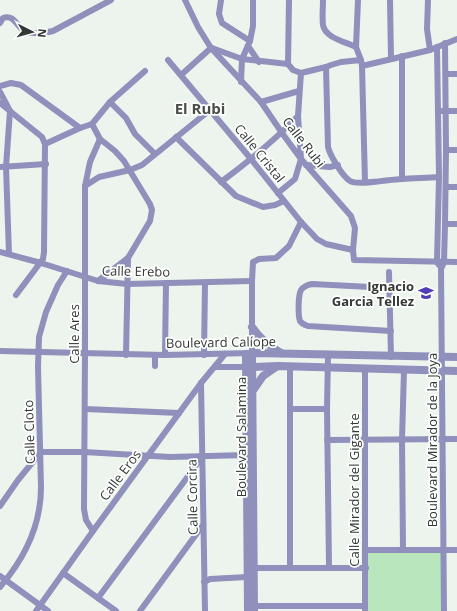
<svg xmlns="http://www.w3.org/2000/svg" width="457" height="611" font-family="'Open Sans',sans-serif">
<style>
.green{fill:#bae6be}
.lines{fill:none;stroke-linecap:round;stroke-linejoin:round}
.minor{stroke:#8f90bb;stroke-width:6}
.tertiary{stroke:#8f90bb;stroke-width:8}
.labels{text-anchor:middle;stroke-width:3.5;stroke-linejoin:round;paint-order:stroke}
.street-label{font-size:13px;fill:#343835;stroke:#fff}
.poi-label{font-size:13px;font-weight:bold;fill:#343835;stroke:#fff;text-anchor:end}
.quarter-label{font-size:15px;font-weight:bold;fill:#474d47;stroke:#fff}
</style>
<rect width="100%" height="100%" fill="#ecf4ed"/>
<!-- green -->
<polygon class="green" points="364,551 444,551 445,611 365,611"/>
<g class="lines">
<!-- minor -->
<g class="minor">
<polyline points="185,0 198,27 211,48 261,102 282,133 301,159 351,216 355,228 353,250 354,260 457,262"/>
<polyline points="221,0 219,14 222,23 250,41"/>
<path d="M323,0C323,8 322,17 323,25C325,38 346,42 356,47"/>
<polyline points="358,0 356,47 361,60"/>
<polyline points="390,0 391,59"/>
<polyline points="428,0 427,29 430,50"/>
<path d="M0,23L3,18C15,14 16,27 25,31C34,35 44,33 53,31L111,0"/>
<polyline points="248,46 259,62"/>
<polyline points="437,47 439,177 437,262 439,265"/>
<polyline points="212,48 242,59 288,64 293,70 301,73 326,67 331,65 341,62 361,60 362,66 430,50 457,39"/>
<polyline points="402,56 402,179"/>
<polyline points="168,60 251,159 301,222 317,239 326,244 353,250"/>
<polyline points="288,64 289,0"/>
<polyline points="362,66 365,182"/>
<path d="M326,67L328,147C330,155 342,176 350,181C358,186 391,179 402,179C414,178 427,178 439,177"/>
<polyline points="446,74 457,74"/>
<polyline points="181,75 211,48"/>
<polyline points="241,82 242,59 250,41 253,26 253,0"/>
<polyline points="0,86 11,83 21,85 80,128 92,124 100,139 115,151 124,161 150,204 152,210 150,221 128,258 98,281"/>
<polyline points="0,92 10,111 6,167 9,254"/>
<polyline points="110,102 126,118 135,134 155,154"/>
<polyline points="261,102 299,91"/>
<polyline points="0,103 42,137 45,144 44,252 43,259 16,295"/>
<polyline points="442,111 457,111"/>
<polyline points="92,124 110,102 145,71"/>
<polyline points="176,137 236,196 263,207 275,205 284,201"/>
<polyline points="45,144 80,128"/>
<polyline points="446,150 457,150"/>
<polyline points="306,165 330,167 338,165"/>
<polyline points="0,167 46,164"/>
<path d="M221,182C248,162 274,141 298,116"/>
<polyline points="85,186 99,177 130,170 142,165 210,110"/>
<polyline points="446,187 457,187"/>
<polyline points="278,193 295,179 301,159 298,116 301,73"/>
<polyline points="445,224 457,224"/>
<polyline points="0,252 41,263 98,281 127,284 252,281"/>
<polyline points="389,272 391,357"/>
<path d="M390,288L312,284C307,285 304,286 301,290C298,295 298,316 300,321C302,324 305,325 308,326L391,331"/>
<polyline points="0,351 165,355 252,353 252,281 253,262 259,259 276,258 289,246 301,222"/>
<polyline points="126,355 128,258"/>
<polyline points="155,355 155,366"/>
<polyline points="165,355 166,283"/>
<polyline points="204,355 205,283"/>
<polyline points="328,355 327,409 329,567"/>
<polyline points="215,367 249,367"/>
<polyline points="365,369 365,611"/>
<polyline points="201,383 205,611"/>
<polyline points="85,409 179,413"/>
<polyline points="290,409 327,409"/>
<polyline points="327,440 457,439"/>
<polyline points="0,506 18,480 41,452 84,452 170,457 247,455"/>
<polyline points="93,531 86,520 84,509 85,353 85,186 90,162 100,139"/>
<polyline points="366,550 457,550"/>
<polyline points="403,550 402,440 404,370"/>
<polyline points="290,567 290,366"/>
<polyline points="254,568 366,568"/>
<polyline points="63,573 116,611"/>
<polyline points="0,576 48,611"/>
<polyline points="204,582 210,579 247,577"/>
<path d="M0,587C25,558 41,526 41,487L38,367L39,337L46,312L58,285L67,271"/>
<polyline points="98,598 203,456"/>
<polyline points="254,606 365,606"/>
<polyline points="36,611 93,531 201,383 225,354"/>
<polyline points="140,611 203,525"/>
<polyline points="444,611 441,269 444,262 445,224 446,150 445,43"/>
</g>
<!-- tertiary -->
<g class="tertiary">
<path d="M252,327C260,339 269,346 281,353"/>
<polyline points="246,354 248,611"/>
<polyline points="253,367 278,366 457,371"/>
<polyline points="254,389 263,376 276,367"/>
<polyline points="254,611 252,353 457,357"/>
</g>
</g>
<!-- icons -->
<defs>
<g id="school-bare" transform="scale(1.2)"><path d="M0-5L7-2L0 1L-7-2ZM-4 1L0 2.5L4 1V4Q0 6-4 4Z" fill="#513db5" stroke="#fff" stroke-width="2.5" paint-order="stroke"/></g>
</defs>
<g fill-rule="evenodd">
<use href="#school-bare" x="426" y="293"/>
</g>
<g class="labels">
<!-- street labels -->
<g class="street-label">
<text transform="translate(304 142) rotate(52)" y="5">Calle Rubi</text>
<text transform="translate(260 153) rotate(51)" y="5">Calle Cristal</text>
<text transform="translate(136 271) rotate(1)" y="5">Calle Erebo</text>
<text transform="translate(74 334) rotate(-90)" y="5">Calle Ares</text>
<text transform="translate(221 342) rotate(-1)" y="5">Boulevard Calíope</text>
<text transform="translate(29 432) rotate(-92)" y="5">Calle Cloto</text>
<text transform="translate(241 437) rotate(-90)" y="5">Boulevard Salamina</text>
<text transform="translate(432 440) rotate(-90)" y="5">Boulevard Mirador de la Joya</text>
<text transform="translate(120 475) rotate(-53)" y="5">Calle Eros</text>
<text transform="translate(354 490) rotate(-90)" y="5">Calle Mirador del Gigante</text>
<text transform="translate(192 497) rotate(-91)" y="5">Calle Corcira</text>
</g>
<!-- poi labels -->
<g class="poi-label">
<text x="414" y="291">Ignacio<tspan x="414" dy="15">Garcia Tellez</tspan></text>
</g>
<!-- quarter labels -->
<g class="quarter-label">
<text x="200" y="114">El Rubi</text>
</g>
</g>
<!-- north arrow -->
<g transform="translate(32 32) rotate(96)" stroke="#ffffff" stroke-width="3" paint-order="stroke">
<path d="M0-3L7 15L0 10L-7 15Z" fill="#343835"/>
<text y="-6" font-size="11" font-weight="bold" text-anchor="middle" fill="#343835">N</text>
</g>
</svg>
